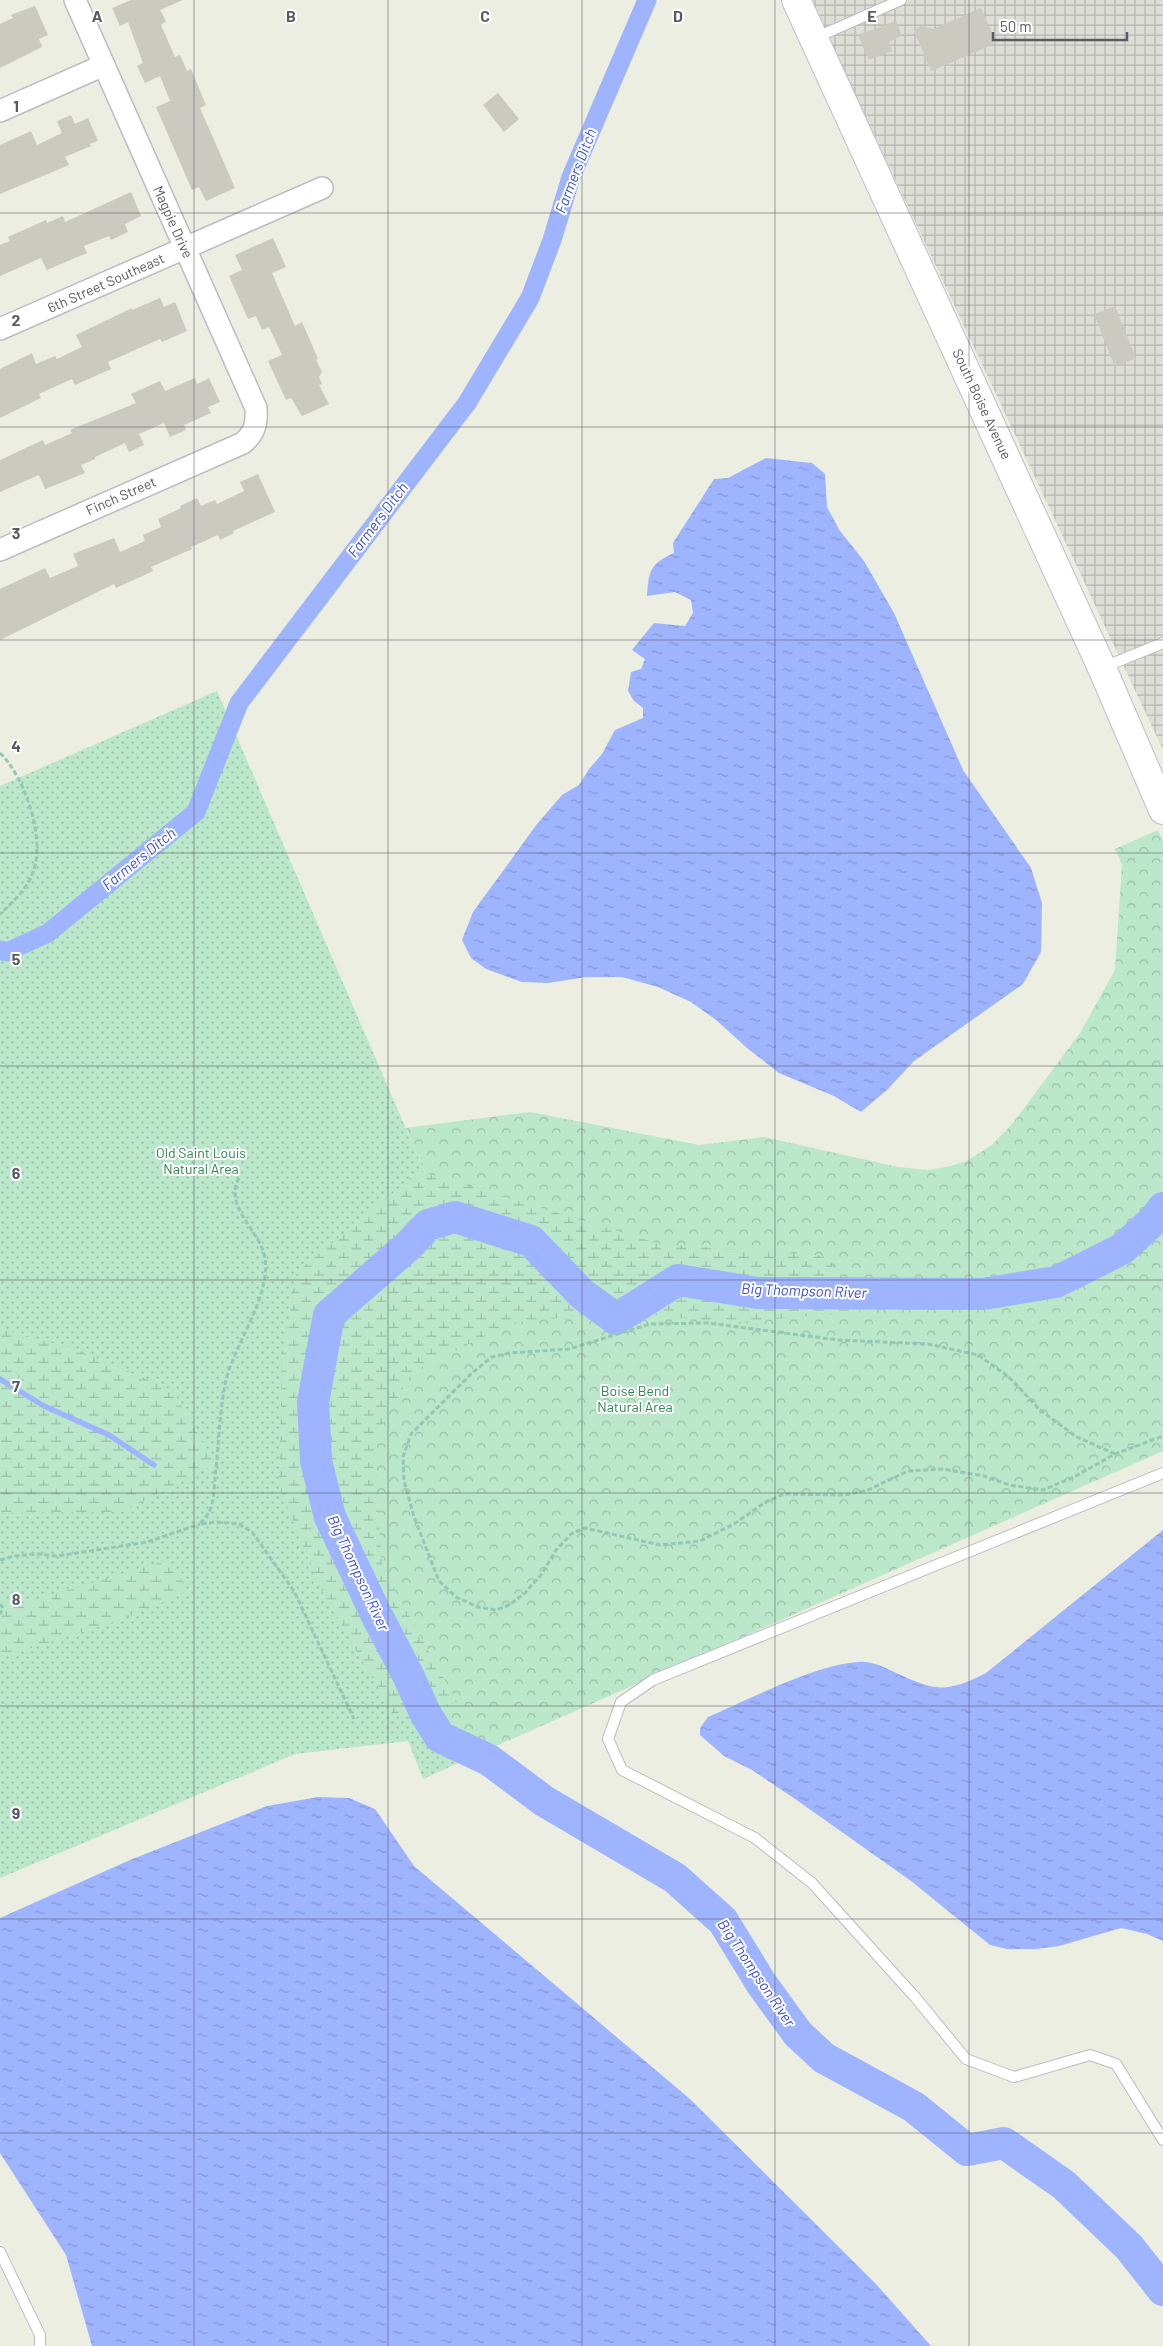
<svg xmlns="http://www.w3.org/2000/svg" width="1163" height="2346" font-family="Barlow,sans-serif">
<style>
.industrial{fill:url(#industrial-grid)}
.grass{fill:url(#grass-dots)}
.forest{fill:url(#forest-crowns)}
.wetland{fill:url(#wetland-marsh)}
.water{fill:url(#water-ripples)}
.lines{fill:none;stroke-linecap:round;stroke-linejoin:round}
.stream{stroke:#9fb4ff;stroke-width:5.5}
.canal{stroke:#9fb4ff;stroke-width:19}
.river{stroke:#9fb4ff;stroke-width:32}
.building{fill:#cacac0}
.lane-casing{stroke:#bbbcc3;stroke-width:12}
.street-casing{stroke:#bbbcc3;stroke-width:24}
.secondary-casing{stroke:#bebec8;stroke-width:30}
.path{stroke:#93c8b5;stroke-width:3;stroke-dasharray:5 2.5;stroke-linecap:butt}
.lane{stroke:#fff;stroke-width:10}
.street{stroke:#fff;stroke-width:21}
.secondary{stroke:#fff;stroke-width:28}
.grid{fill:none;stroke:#595a63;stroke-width:1;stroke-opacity:0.55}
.labels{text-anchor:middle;stroke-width:4;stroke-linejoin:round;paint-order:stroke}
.street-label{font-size:14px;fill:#595a63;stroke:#fff}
.park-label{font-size:14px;fill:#2f8551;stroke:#fff}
.water-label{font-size:15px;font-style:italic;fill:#3b4fc9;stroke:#fff}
.grid-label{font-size:16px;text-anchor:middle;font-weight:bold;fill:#595a63;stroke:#fff;stroke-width:4;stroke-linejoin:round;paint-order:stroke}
</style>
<defs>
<pattern id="industrial-grid" width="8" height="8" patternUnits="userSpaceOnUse" patternTransform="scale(1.25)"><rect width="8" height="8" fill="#ddded5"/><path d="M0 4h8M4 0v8" fill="none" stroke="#b6b7b0"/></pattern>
<pattern id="grass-dots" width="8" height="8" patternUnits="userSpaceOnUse" patternTransform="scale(1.25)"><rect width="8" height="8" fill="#bbe7ca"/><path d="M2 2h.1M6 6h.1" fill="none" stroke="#9bbea8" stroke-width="1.8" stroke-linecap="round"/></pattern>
<pattern id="forest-crowns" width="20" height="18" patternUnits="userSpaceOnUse" patternTransform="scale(1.25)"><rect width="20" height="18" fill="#bbe7ca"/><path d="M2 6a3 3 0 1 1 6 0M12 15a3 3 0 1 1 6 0" fill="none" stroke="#9bbea8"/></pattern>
<pattern id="wetland-marsh" width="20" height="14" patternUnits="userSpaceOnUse" patternTransform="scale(1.25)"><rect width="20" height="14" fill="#bbe7ca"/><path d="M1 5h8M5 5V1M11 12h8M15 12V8" fill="none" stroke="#9bbea8"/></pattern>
<pattern id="water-ripples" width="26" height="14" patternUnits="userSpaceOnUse" patternTransform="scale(1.25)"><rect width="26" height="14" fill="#9fb4ff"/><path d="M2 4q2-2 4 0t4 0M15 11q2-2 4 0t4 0" fill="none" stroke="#8595d2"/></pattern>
</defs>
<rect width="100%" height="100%" fill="#eceee1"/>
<!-- industrial -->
<polygon class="industrial" points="811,0 1163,0 1163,750"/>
<!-- grass -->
<polygon class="grass" points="217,691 445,1219 440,1737 478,1754 423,1779 408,1741 295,1754 0,1878 0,786"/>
<!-- forest -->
<polygon class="forest" points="1158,830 1163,841 1163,1451 478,1754 440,1737 425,1713 409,1677 330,1517 445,1219 406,1128 530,1112 699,1145 764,1137 898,1167 927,1170 947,1167 967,1161 992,1145 1013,1123 1080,1033 1115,970 1122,865 1115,849"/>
<!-- wetland -->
<g class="wetland">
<polygon points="419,1171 660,1244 827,1256 860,1312 727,1323 620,1311 512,1323 413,1371 374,1439 382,1567 457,1702 395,1717 319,1586 279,1486 282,1362 296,1273"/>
<polygon points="0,1329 72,1348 172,1390 216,1464 122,1512 0,1513"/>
<polygon points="169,1560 188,1591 123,1619 0,1658 0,1600 10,1607"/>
</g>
<!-- water -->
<g class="water">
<path d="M766,458L812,463L825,474L827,507L840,531L864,561L894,613L963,770L1031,868L1042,903L1041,952L1023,984L914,1061L887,1090L861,1112L834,1096L779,1073L747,1048L716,1020L691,1002L658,987L622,977H586L548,983L522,982L486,969L471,958L462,940L473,912L537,824L562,795L579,785L589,769L602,754L615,730L643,718V708L634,701L628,691L631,672L641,669L645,659L632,650L654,623L685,626L693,613L691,600L675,592L647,596C649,570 650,564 674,553L673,543L714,479L728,478Z"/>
<path d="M1163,1530V1941L1147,1934L1121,1928L1059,1946L1036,1949H1007L990,1945L911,1881L798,1801L752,1770L724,1756L700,1735V1728L708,1717C750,1699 814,1665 858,1662C870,1661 879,1665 890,1670C933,1690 943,1695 986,1673Z"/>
<polygon points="318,1797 349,1798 375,1809 414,1866 690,2099 876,2284 931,2346 92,2346 66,2255 0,2153 0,1918 130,1860 267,1806"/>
</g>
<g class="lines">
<!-- stream -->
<polyline class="stream" points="0,1379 44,1406 109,1435 154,1465"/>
<!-- canal -->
<polyline class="canal" points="0,950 7,952 48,933 196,812 239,703 467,403 530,298 552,240 571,177 647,0"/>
<!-- river -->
<polyline class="river" points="1163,1208 1155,1219 1122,1249 1056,1282 983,1294 757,1293 678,1280 616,1319 582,1294 531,1241 455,1217 428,1225 408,1246 329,1315 313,1402 316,1461 330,1517 375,1612 409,1677 425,1713 440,1737 489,1760 544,1801 675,1878 723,1921 761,1983 798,2034 824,2058 914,2107 967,2150 1004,2143 1064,2185 1129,2247 1163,2290"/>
</g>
<!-- building -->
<g class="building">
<polygon points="131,0 183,0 160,10 166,21 161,25 175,57 180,55 187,71 191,69 206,105 200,108 235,188 206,201 199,187 192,190 156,107 170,101 160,76 145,83 137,66 143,63 128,22 120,26 112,8"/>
<polygon points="35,6 48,35 39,39 42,47 0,68 0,24 13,18 11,15"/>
<polygon points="981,8 994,37 995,40 992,45 931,71 914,31 920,26 933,29"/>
<polygon points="896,21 902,36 889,42 892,51 869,60 858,35"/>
<polygon points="498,93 519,119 504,132 483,105"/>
<polygon points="71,115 75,124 88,118 98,141 90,144 91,146 65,157 69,165 0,194 0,145 31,131 37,145 62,133 57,121"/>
<polygon points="131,192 141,216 125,224 128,232 111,240 109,236 84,246 87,253 47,270 41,258 0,276 0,245 10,241 8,237 46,220 47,223 63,216 65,222"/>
<polygon points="273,238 286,267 272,273 295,326 302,322 318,359 316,360 322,372 319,377 322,384 319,385 329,404 302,416 291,398 286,400 268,361 282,355 269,327 262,330 256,316 248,319 229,276 242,270 235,255"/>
<polygon points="160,298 164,307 175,302 187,331 162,342 160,339 108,362 111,369 75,385 72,379 39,394 41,398 0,418 0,369 32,353 36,364 55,356 57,359 82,347 76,335 132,308 132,310"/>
<polygon points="1115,306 1136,358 1115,367 1094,314"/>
<polygon points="195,378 197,384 209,378 220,402 208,407 211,413 184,425 186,430 170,437 164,423 139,434 144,445 129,452 125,443 95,457 95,459 81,465 85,473 68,480 45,489 39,475 0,492 0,460 43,440 45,445 72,433 70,430 136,403 131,394 160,381 165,391"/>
<polygon points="258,474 275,512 233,531 234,533 220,540 218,535 191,547 192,549 151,567 153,571 116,588 114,584 0,640 0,589 45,568 50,578 78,566 73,554 114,538 120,552 145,541 143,535 161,527 158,519 181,508 180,506 197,498 201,506 215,500 217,504 244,491 240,482"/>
</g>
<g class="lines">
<!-- lane casing -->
<g class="lane-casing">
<g id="lane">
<polyline points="815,38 901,0"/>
<polyline points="1104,667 1163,643"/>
<polyline points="1163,1473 653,1680 621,1702 608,1739 622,1770 755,1838 812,1883 915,1997 966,2059 1014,2077 1090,2055 1116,2064 1163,2140"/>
<polyline points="0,2252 40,2335 40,2346"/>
</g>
</g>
<!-- street casing -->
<g class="street-casing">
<g id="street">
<polyline points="0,111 104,65"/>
<polyline points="0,329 322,188"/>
<path d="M0,550L243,443C255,433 257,423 256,408L75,0"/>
</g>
</g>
<!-- secondary casing -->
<g class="secondary-casing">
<polyline id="secondary" points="796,0 1102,668 1163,810"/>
</g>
<!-- path -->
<g class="path">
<path d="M0,753C25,777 46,839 33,872C27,889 13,902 0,914"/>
<path d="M239,1178C223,1207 260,1230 265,1258C271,1295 235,1344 226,1380C219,1412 219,1445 215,1478C214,1488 214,1503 209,1512C207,1516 203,1520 200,1524L217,1522L239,1524L252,1532L294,1591L354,1719"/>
<polyline points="1115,1454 1077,1437 1040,1410 1009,1377 978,1355 928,1344 838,1340 708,1323 650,1324 569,1349 510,1353 492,1357 472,1373 411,1434 403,1457 404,1481 414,1517 439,1581 456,1597 478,1607 496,1610 509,1605 524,1594 541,1575 556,1550 571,1534 585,1528 660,1545 700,1541 734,1524 764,1503 784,1494 844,1495 868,1490 908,1471 943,1469 984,1476 1010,1485 1043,1490 1074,1477 1115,1454 1163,1436"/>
<polyline points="0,1560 14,1556 36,1554 58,1556 147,1542 200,1524"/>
<polyline points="0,1604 3,1608 0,1614"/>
</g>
<!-- lane -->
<use href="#lane" class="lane"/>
<!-- street -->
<use href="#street" class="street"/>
<!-- secondary -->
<use href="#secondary" class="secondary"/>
</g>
<!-- grid -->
<path class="grid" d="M194,0V2346M388,0V2346M582,0V2346M775,0V2346M969,0V2346M0,213H1163M0,427H1163M0,640H1163M0,853H1163M0,1066H1163M0,1280H1163M0,1493H1163M0,1706H1163M0,1919H1163M0,2133H1163"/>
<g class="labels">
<!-- street labels -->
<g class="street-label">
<text transform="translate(173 222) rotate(66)" y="5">Magpie Drive</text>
<text transform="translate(106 283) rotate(-24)" y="5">6th Street Southeast</text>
<text transform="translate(982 404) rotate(65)" y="5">South Boise Avenue</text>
<text transform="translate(121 496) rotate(-24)" y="5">Finch Street</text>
</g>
<!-- park labels -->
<g class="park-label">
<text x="201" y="1158">Old Saint Louis<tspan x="201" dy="16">Natural Area</tspan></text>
<text x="635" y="1396">Boise Bend<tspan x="635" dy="16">Natural Area</tspan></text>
</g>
<!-- water labels -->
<g class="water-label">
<text transform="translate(576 171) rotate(-69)" y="5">Farmers Ditch</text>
<text transform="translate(378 520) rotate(-53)" y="5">Farmers Ditch</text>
<text transform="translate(139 859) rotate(-39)" y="5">Farmers Ditch</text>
<text transform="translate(804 1291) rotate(2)" y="5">Big Thompson River</text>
<text transform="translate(358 1573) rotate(65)" y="5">Big Thompson River</text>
<text transform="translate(756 1973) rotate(56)" y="5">Big Thompson River</text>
</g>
</g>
<g class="grid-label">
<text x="97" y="22">A</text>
<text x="291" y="22">B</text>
<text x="485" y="22">C</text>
<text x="678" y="22">D</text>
<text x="872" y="22">E</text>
<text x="16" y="112">1</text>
<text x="16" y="326">2</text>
<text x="16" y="539">3</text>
<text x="16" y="752">4</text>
<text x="16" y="965">5</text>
<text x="16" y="1179">6</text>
<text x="16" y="1392">7</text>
<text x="16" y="1605">8</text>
<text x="16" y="1819">9</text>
</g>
<!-- scale -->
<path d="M993 32v8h134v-8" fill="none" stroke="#595a63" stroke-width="2.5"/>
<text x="1000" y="32" font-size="15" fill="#595a63" stroke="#ffffff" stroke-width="4" paint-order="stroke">50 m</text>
</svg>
